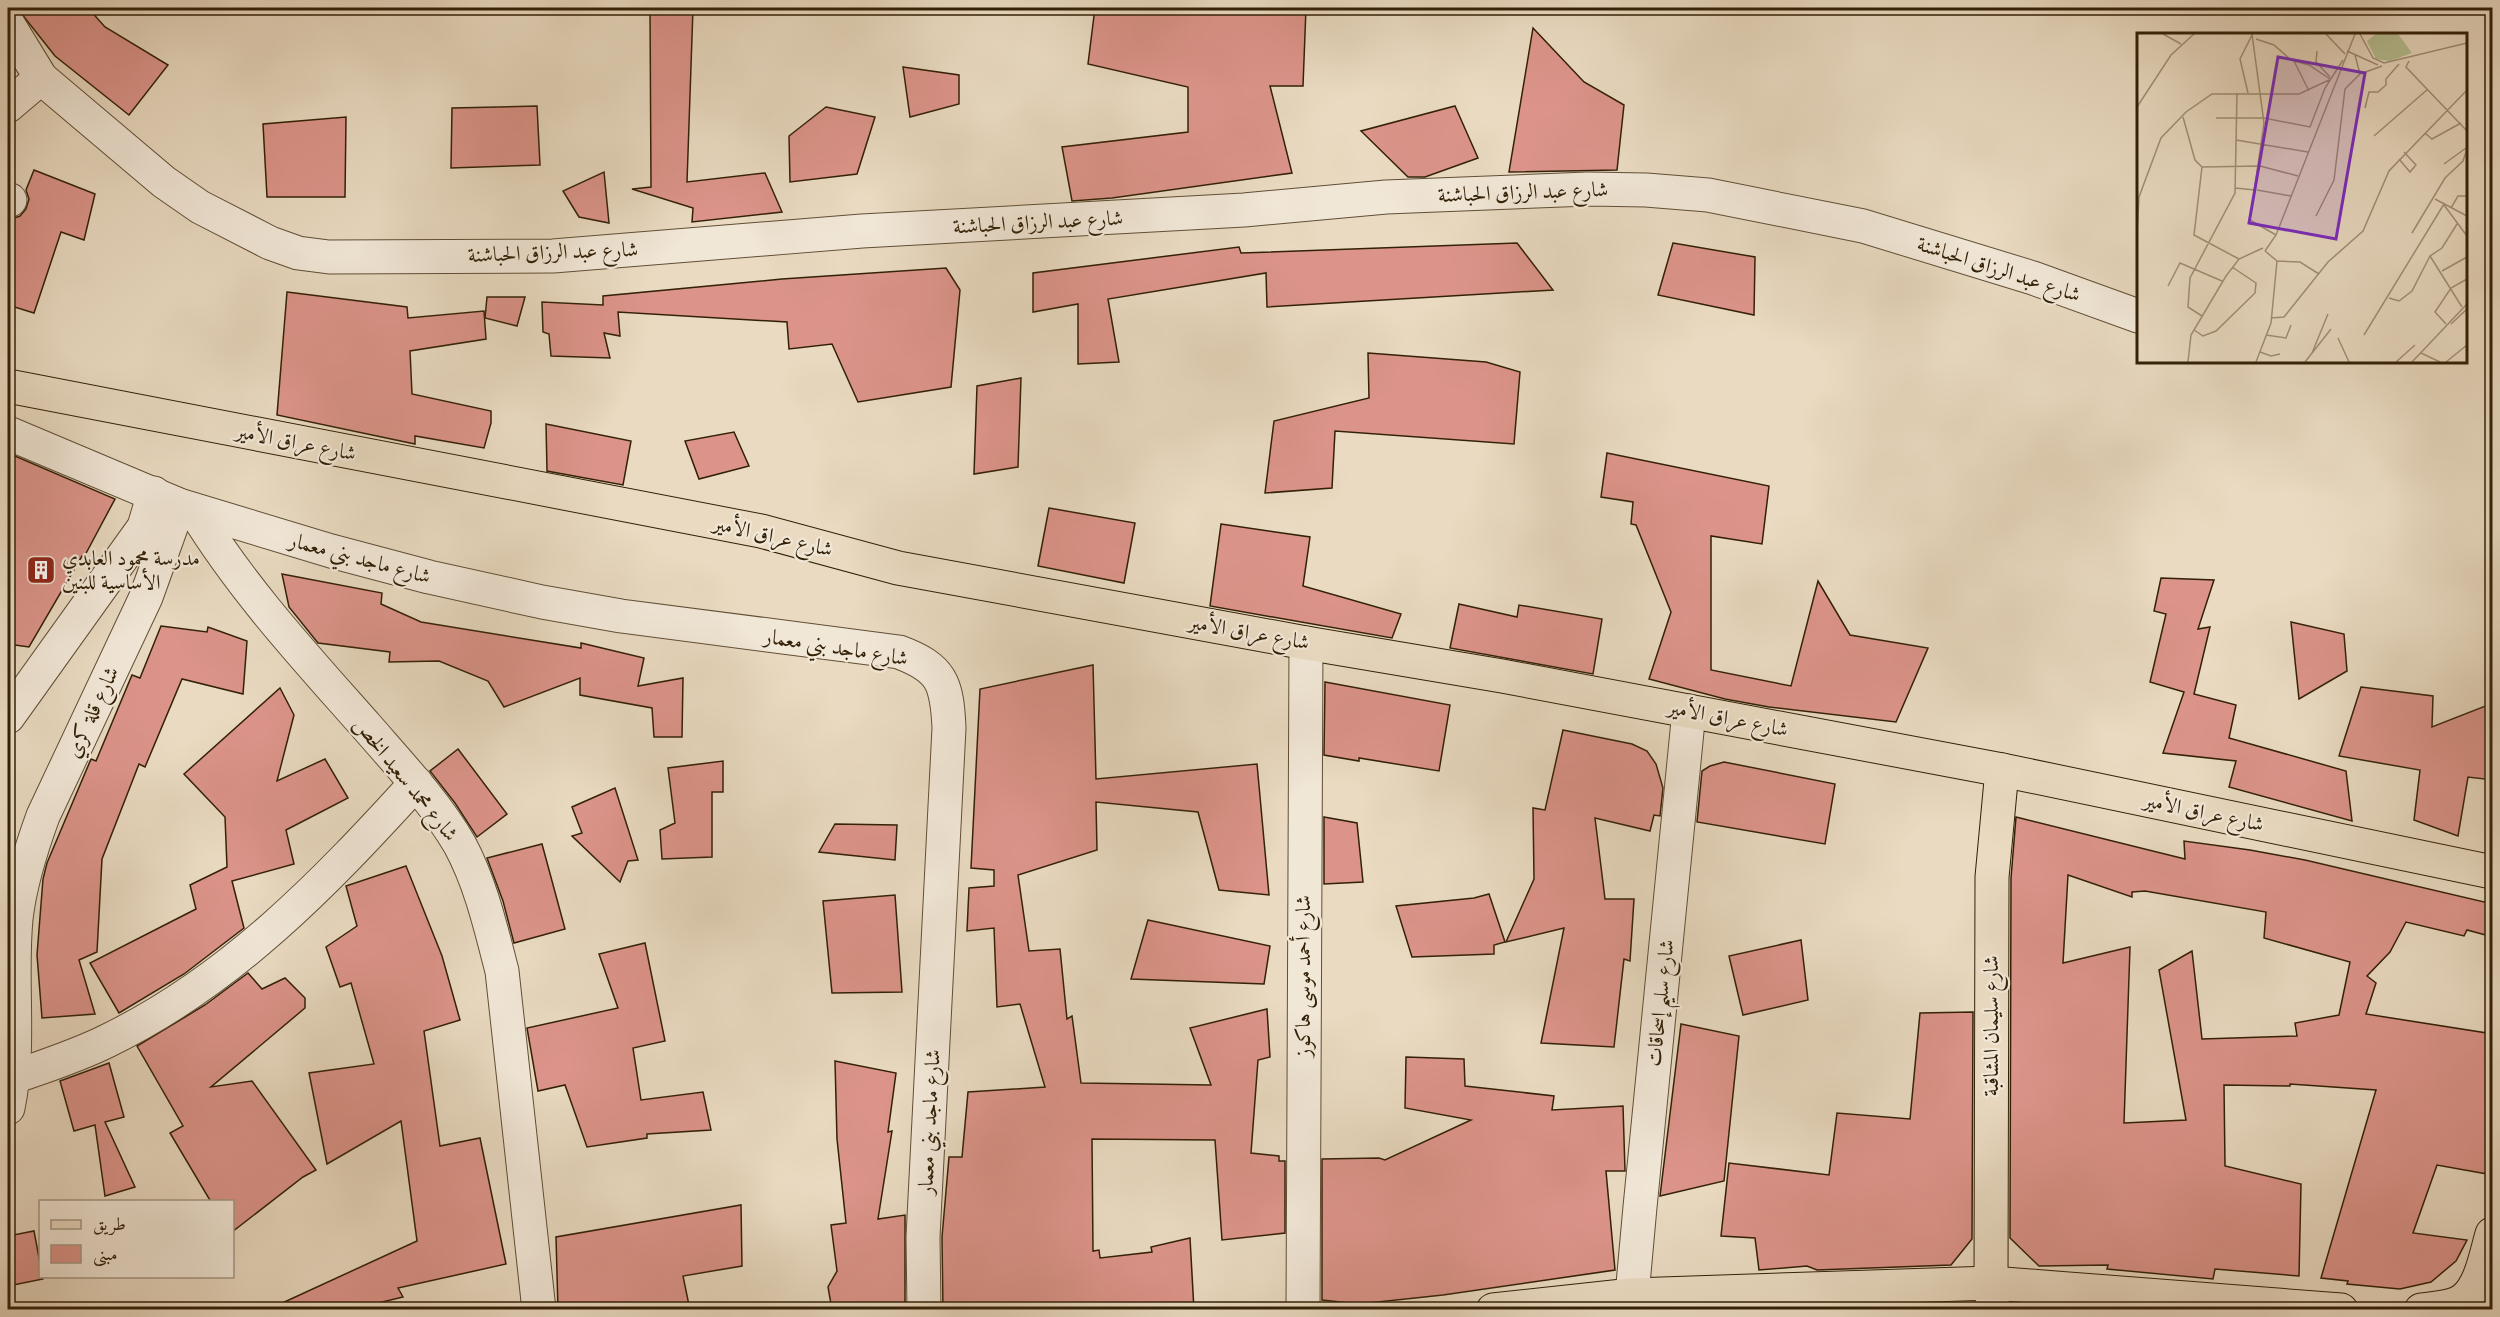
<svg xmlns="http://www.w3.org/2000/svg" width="2500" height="1317" font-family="'IM FELL DW Pica',Amiri,serif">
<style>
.building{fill:#dc948a;stroke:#322007;stroke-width:1.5;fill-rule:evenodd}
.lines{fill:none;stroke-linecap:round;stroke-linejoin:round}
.minor-casing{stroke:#604e36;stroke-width:35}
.major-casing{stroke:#322007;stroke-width:35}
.minor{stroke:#f1e7d7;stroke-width:33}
.major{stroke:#e9dac1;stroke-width:33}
.labels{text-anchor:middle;stroke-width:4.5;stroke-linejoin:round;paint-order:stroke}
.street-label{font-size:21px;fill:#322007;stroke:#f1e7d7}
.poi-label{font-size:21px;fill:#322007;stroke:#f1e7d7;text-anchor:start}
.inset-road{fill:none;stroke:#a09077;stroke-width:1.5}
.view{fill:#7b2cbf;fill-opacity:0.15;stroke:#7b2cbf;stroke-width:3}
.inset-edge{fill:none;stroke:#322007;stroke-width:3}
</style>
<rect width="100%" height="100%" fill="#e9dac1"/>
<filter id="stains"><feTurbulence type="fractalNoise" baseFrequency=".00333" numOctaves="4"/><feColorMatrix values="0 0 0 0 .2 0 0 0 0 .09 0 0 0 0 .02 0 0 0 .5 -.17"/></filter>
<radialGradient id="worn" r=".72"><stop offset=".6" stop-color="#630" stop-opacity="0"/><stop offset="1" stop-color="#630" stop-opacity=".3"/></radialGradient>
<!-- building -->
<g class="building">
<polygon points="17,8 88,8 105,27 168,65 129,115 55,56"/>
<polygon points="650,8 693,8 687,182 765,173 782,212 692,222 693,208 632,189 651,187"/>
<polygon points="1095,8 1306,8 1303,86 1270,86 1292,173 1112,198 1072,201 1062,147 1188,132 1188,87 1088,64"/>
<polygon points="1533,28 1584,82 1624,105 1617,170 1509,172"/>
<polygon points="903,67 959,75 959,104 910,117"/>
<polygon points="537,106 540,165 451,168 452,108"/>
<polygon points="1455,106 1478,158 1425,177 1408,177 1361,131"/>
<polygon points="826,107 875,117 857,174 790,182 789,136"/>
<polygon points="346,117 345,197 267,197 263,124"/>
<polygon points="34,170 95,194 84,240 61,232 34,313 8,305 8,234 14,218 20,216 26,209 29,199 26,190"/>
<polygon points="604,172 609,223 579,217 563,191"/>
<polygon points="1517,243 1553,290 1267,307 1266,273 1108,299 1119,362 1078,364 1078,304 1033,312 1033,273 1239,247 1241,253"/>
<polygon points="1673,243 1755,257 1754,315 1658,295"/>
<polygon points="946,268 960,290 951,387 858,402 832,344 789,349 787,322 618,312 620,336 604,333 610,358 551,356 549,334 543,332 542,302 603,305 603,296 782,279"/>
<polygon points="287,292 407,307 408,318 484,311 486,339 410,351 412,394 491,411 491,423 484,448 415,436 415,444 277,415"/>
<polygon points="487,297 525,297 517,326 485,318"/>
<polygon points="1368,353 1486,362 1520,372 1514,444 1335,431 1332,488 1265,493 1274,421 1369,398"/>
<polygon points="1021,378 1018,467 974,474 977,386"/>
<polygon points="546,424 631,441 623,485 547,471"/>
<polygon points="734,432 749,466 699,479 685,441"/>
<polygon points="8,453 115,499 84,557 82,556 29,647 8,644"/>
<polygon points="1607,453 1769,486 1762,544 1711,536 1711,670 1791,686 1818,581 1850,635 1928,648 1896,722 1769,707 1725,699 1649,679 1671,612 1636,525 1631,524 1633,502 1601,497"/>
<polygon points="1049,508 1135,523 1124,583 1038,566"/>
<polygon points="1221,524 1310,537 1303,586 1401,614 1392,638 1210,606"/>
<polygon points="282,574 382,593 381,604 421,622 581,648 581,643 644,658 638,686 683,678 682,737 654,737 652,708 580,695 580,678 504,707 488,681 439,661 389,662 390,652 318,643 289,607"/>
<polygon points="2161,578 2214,580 2198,629 2210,627 2194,694 2236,705 2229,738 2346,771 2352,821 2229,787 2236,761 2163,753 2184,692 2150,682 2166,614 2154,611"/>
<polygon points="1459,604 1517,617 1519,605 1602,619 1593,674 1450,648"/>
<polygon points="2291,622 2344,634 2347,671 2299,699"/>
<polygon points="161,626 207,632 208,627 247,641 243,694 182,679 145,767 139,764 102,859 97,952 79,960 95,1014 42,1018 37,955 43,879 47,863 91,759 96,761 132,675 140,678"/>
<polygon points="1093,665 1096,779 1257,764 1269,895 1219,890 1198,812 1096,802 1097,850 1018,875 1029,951 1060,949 1067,1019 1072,1016 1081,1083 1211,1085 1190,1028 1267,1009 1270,1057 1258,1060 1251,1153 1279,1156 1279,1161 1285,1161 1285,1233 1222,1240 1215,1140 1092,1139 1093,1251 1099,1250 1100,1258 1152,1252 1151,1247 1190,1238 1194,1310 943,1310 942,1237 949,1157 962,1157 968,1092 1045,1087 1020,1004 997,1007 994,928 967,931 969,888 994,886 994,870 971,868 980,689"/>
<polygon points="1325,682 1450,705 1439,771 1359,758 1359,761 1324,755"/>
<polygon points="2361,687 2433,696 2432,727 2493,703 2493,780 2468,777 2458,836 2414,820 2420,770 2339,756"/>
<polygon points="280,688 294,715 277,781 325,759 348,798 286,830 294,864 232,881 244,928 184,974 119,1013 90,963 196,909 190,885 227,867 225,817 184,774"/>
<polygon points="1563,730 1632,744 1647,751 1656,764 1663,788 1660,816 1654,815 1650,831 1595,818 1605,899 1634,899 1630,961 1624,959 1614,1047 1541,1043 1564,928 1506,942 1534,879 1533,808 1545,810"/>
<polygon points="458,749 507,814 477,837 455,803 430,771"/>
<polygon points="723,761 723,792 712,792 712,857 662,859 660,830 675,823 668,768"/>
<polygon points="1724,762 1835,784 1825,844 1697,822 1702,771 1710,766"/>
<polygon points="615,788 638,860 628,861 620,882 572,836 582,833 572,807"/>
<polygon points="1324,817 1357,823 1363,882 1324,884"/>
<path d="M2016,817L2185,859L2184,841L2250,850L2305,860L2493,904V937L2467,930L2464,936L2406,922L2390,952L2367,976L2376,983L2366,1014L2493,1034V1175L2437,1165L2413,1233L2467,1240L2456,1261L2431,1282L2400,1289L2347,1284L2348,1281L2321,1278L2376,1090L2290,1084V1086L2224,1085L2225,1166L2301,1184L2299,1276L2215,1269L2213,1279L2107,1269L2108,1265L2039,1266L2010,1238L2011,878ZM2068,875L2132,897V892L2145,891L2266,912L2264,938L2350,962L2339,1015L2295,1023L2297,1036L2202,1039L2192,951L2159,970L2186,1120L2124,1123L2130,947L2063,963Z"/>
<polygon points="835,824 897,825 895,860 819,852"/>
<polygon points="542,844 565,929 514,943 503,901 487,858"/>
<polygon points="406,866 442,956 460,1020 424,1031 440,1146 480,1138 506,1264 398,1288 403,1297 349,1310 267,1310 417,1241 401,1121 327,1164 309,1073 374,1064 351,983 340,987 326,947 357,926 346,886"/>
<polygon points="1489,894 1505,942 1494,945 1494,954 1412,957 1396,906 1474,898"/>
<polygon points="895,895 902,992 832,993 823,901"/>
<polygon points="1148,920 1270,946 1264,984 1131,979"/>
<polygon points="1801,940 1808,1000 1743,1015 1729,956"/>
<polygon points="645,943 665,1041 633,1048 641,1100 703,1092 711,1130 647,1134 647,1138 587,1147 565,1085 538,1091 527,1028 618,1008 599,954"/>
<polygon points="248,973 262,989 285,978 305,998 305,1008 211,1087 252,1081 316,1170 303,1177 232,1232 232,1202 211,1202 170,1133 183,1126 137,1046 205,1005"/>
<polygon points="1973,1012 1972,1239 1951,1265 1817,1270 1807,1266 1759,1270 1755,1238 1721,1236 1729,1163 1829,1175 1837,1113 1910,1119 1920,1013"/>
<polygon points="1681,1024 1739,1036 1724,1181 1660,1196"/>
<polygon points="1406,1057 1464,1059 1465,1086 1554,1096 1552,1110 1623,1106 1625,1171 1606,1171 1615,1270 1443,1295 1359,1304 1322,1300 1322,1159 1379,1158 1385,1160 1471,1120 1405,1108"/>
<polygon points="835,1061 896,1073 888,1132 892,1131 878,1219 905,1215 905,1310 832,1310 828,1287 837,1271 831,1225 846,1223 837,1139"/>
<polygon points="109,1063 124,1117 105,1122 135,1187 105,1196 95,1125 74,1131 60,1081"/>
<polygon points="741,1205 742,1266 683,1276 690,1310 558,1310 556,1237"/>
<polygon points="34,1231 43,1279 8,1286 8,1236"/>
</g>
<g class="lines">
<!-- minor casing -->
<g class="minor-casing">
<g id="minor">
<polyline points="8,24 41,78 164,182 200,207 270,243 298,253 329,257 553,256 862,231 1244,210 1386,197 1588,189 1646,190 1708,195 1863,226 2033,278 2138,316"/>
<polyline points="8,106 41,78"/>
<polyline points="8,200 10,200"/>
<path d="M8,433L179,505L331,551L429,577L542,602L621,616L899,652C942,668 947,683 949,728L923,1237L924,1310"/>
<path d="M194,510C242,589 306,658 367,727C400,765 435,802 460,845C481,884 491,929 502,971L539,1310"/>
<polyline points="8,717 144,527 154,493"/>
<path d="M14,1077C45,1066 77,1056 107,1041C232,980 324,884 416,783"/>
<path d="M8,1108C21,1045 10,982 16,919C20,883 31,849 43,816L146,597L179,505"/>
<polyline points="1991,1283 1993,1310"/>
<polyline points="1303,1310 1306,643"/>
<polyline points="1634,1310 1632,1295 1640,1207 1689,711"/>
</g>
</g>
<!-- major casing -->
<g class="major-casing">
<g id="major">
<polyline points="8,386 761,531 898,568 1306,643 1502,676 2002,770 2492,872"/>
<polyline points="1991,1283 1992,877 2002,770"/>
<polyline points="1493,1310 1632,1295 1991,1283 2341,1310"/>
<path d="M2421,1310C2434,1308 2452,1308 2463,1300C2481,1287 2486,1254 2492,1234"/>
</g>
</g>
<!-- minor -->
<use href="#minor" class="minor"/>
<!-- major -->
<use href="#major" class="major"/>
</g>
<!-- icons -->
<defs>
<g id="building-square" transform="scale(1.5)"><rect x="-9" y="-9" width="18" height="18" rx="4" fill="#8f2418" stroke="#f1e7d7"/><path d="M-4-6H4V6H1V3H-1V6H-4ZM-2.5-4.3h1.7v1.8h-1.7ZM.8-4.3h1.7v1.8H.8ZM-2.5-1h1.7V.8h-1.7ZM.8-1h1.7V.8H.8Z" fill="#fff"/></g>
</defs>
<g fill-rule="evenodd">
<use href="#building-square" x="41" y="570"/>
</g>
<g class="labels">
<!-- street labels -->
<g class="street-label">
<text transform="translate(1523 192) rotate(-2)" y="7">شارع عبد الرزاق الحباشنة</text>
<text transform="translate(1038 222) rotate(-3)" y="7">شارع عبد الرزاق الحباشنة</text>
<text transform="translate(553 252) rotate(-2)" y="7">شارع عبد الرزاق الحباشنة</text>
<text transform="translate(1999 269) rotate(18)" y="7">شارع عبد الرزاق الحباشنة</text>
<text transform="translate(296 442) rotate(11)" y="7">شارع عراق الأمير</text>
<text transform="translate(773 536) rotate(13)" y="7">شارع عراق الأمير</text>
<text transform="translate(360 558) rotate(15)" y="7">شارع ماجد بني معمار</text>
<text transform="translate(1249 632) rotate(10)" y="7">شارع عراق الأمير</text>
<text transform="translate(836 647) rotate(9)" y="7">شارع ماجد بني معمار</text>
<text transform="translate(92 712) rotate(-65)" y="7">شارع قلة كري</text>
<text transform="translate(1728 718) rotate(11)" y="7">شارع عراق الأمير</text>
<text transform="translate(406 779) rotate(51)" y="7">شارع محمد سعيد الخص</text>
<text transform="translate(2204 812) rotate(12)" y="7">شارع عراق الأمير</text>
<text transform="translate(1303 976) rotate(-90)" y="7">شارع أحمد موسى هاكوز</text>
<text transform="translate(1660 1003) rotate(-84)" y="7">شارع سليم إسحاقات</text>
<text transform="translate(1991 1026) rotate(-90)" y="7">شارع سليمان المشاقبة</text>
<text transform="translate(929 1122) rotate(-87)" y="7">شارع ماجد بني معمار</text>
</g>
<!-- poi labels -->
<g class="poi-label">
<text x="62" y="565">مدرسة محمود العابدي<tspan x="62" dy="24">الأساسية للبنين</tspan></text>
</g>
</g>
<!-- overview -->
<g transform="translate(2137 33)">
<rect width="330" height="330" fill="#e9dac1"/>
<path d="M239,1H261L275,20L253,28L239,26L230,8Z" fill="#b6c093"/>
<path class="inset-road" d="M26,1L44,11M115,1L127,90L113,187L139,202M189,1L208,21M223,1L236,25L247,30L330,10M119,6L137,12L154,27L172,32L193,46M180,18L179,29L193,44M210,18L241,32M218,22L223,41M157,28L172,58M272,28L269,34L330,98M111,60L103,26L115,2M0,74L34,22L57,1M228,75L232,59H241L249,52V46L262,31M46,84L58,127L65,134M79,85H127L173,94L188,55L206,27M288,100L295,106L324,90M237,103L291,56M99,107L171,119M262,126L273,139L279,132L267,119M307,131L329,115M65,134L57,202L102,226M65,134L123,133L161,143M98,155L118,157M120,157L154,163M298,166L330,183M307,172L330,203M314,175L321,163H330M179,183L197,147L208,56L223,41L245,33M275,200L308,145L326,128L330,116M0,201L2,164L24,105L49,79L75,61H162L192,47M128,218L140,228L163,229L182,241M128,218L139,202L218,1M293,223L325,274M305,238L330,224M31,253L43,230L85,248M252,265L262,268L275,258L293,223L305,215L320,191M65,283L51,274L53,245L98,160L100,60M134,285L147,284L191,229L226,198L252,138L330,57M309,291L298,279L314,255L330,246M314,291L330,276M57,297L66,303L79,298L118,260L119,250L95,234M129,302L149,305L154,292M227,302L307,171M201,305L212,329M123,319L134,323L143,321M175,320L191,281M284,320L303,329M51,329L54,302L89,243L102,226L126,215M119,329L134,290L140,228M168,329L194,296M259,329L278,312M275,329L330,271M309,329L330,312"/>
<path class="view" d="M141,24L228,40L199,206L112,190Z"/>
<rect width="330" height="330" class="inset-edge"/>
</g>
<!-- margin -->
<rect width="2500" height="1317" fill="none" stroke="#e9dac1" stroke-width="30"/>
<rect x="9" y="9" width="2482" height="1299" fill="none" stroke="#322007" stroke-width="3"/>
<rect x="15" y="15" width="2470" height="1287" fill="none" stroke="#322007" stroke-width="1.5"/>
<!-- legend -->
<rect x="39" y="1200" width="195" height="78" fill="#f1e7d7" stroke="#a59784" stroke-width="1.5"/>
<rect x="51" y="1220" width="30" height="9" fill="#e9dac1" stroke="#a59784" stroke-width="1.5"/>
<text x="93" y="1230" font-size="18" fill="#322007">طريق</text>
<rect x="51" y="1245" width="30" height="18" fill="#dc948a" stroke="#a59784" stroke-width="1.5"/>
<text x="93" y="1260" font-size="18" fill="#322007">مبنى</text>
<rect width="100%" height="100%" filter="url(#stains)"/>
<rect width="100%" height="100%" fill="url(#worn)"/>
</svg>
